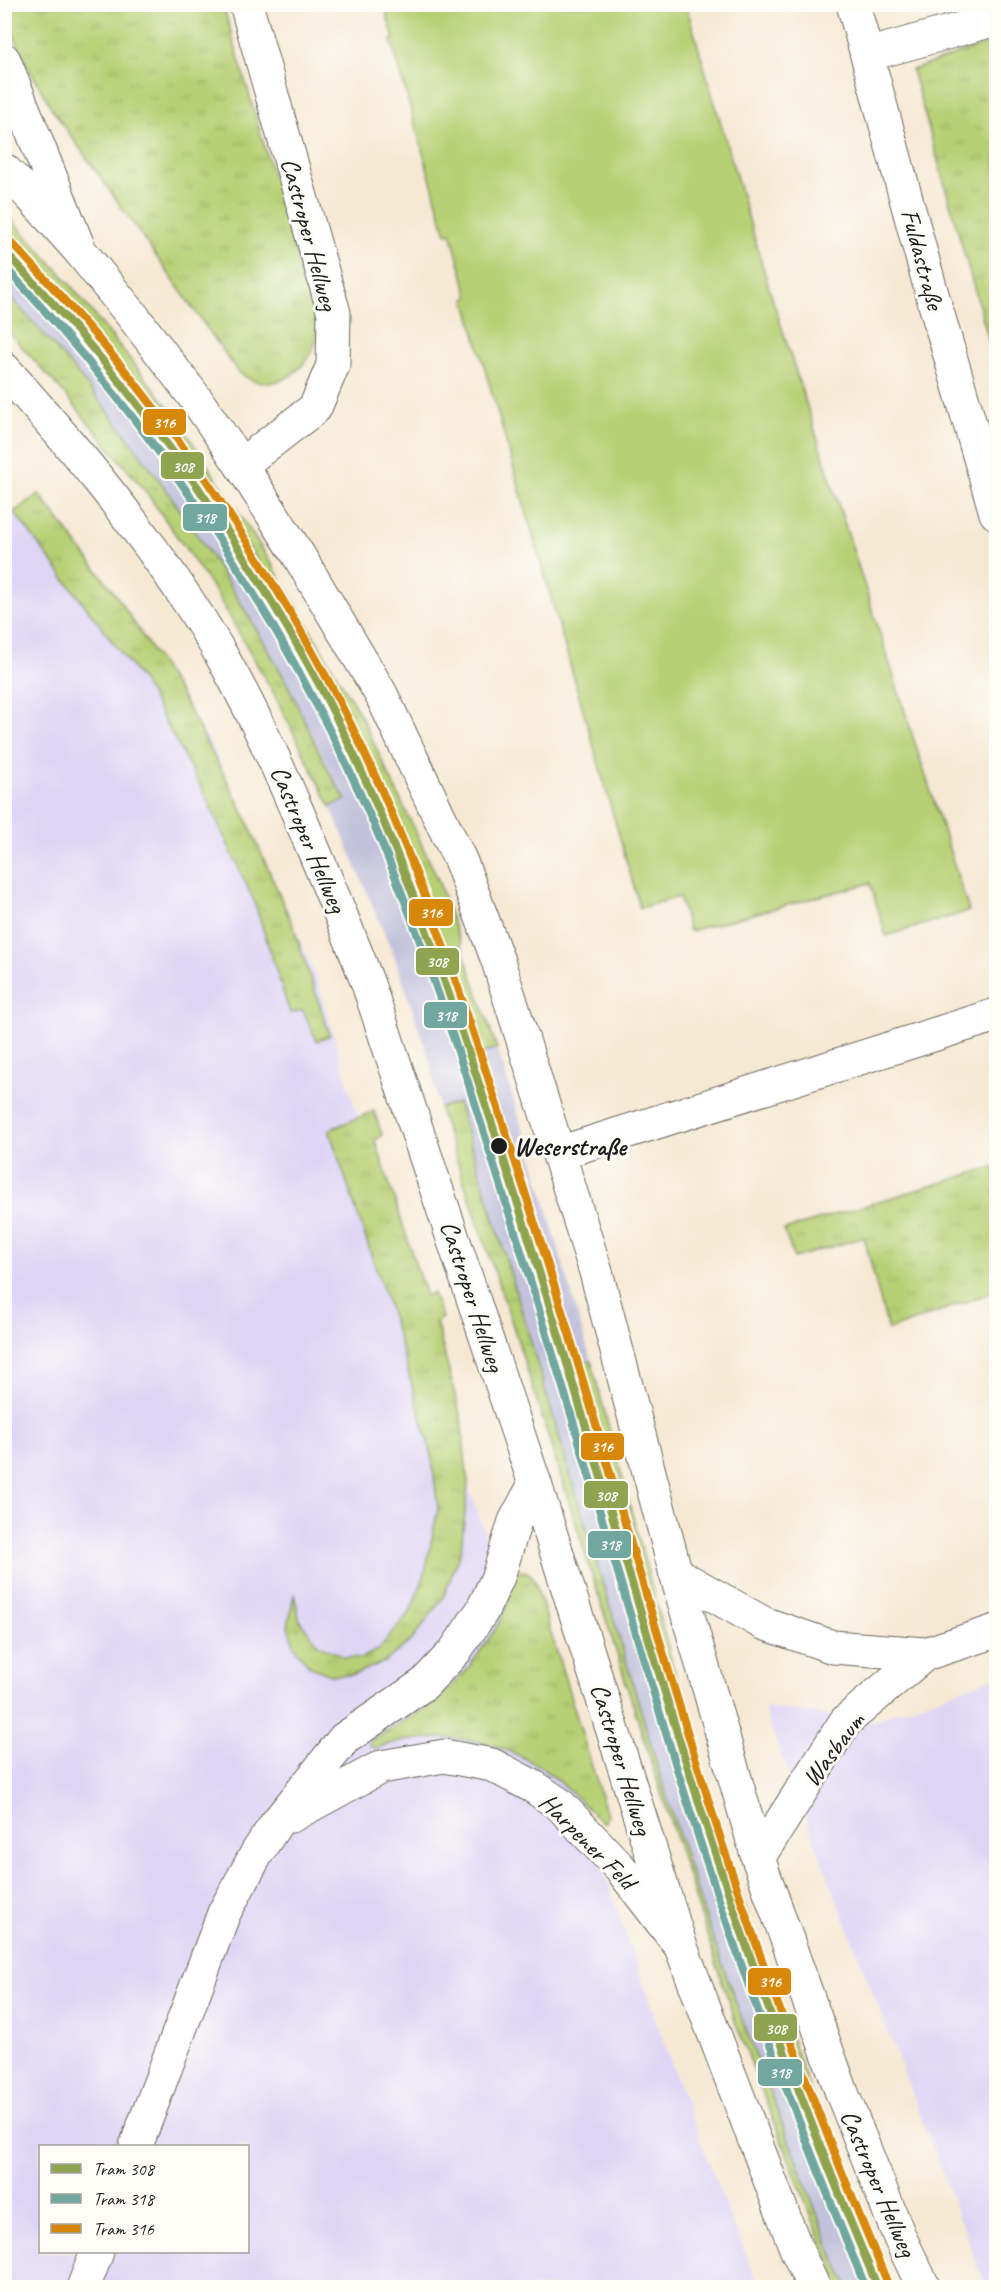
<svg xmlns="http://www.w3.org/2000/svg" width="1001" height="2292" font-family="Caveat,sans-serif">
<style>
.built{fill:#ded5f5;fill-rule:evenodd}
.railway{fill:#c3c1db}
.grass{fill:url(#grass-tufts);stroke:#6a7648;stroke-width:1.5}
.garden{fill:#b7d075;stroke:#6a7648;stroke-width:1.5}
.lines{fill:none;stroke-linecap:round;stroke-linejoin:round}
.minor-casing{stroke:#68645c;stroke-width:35}
.major-casing{stroke:#68645c;stroke-width:35}
.highway-casing{stroke:#68645c;stroke-width:35}
.minor{stroke:#fff;stroke-width:33}
.major{stroke:#fff;stroke-width:33}
.highway{stroke:#fff;stroke-width:33}
.tram-1-casing{stroke:#fdfcf7;stroke-width:12}
.tram-2-casing{stroke:#fdfcf7;stroke-width:12}
.tram-3-casing{stroke:#fdfcf7;stroke-width:12}
.tram-1{stroke:#8fa350;stroke-width:8}
.tram-2{stroke:#72a7a0;stroke-width:8}
.tram-3{stroke:#d88808;stroke-width:8}
.stop-dot{fill:#1c1c1c;stroke:#fdfcf7;stroke-width:2}
.labels{text-anchor:middle;stroke-width:6;stroke-linejoin:round;paint-order:stroke}
.street-label{font-size:26px;fill:#1c1c1c;stroke:#fdfcf7}
.stop-label{font-size:26px;font-weight:bold;fill:#1c1c1c;stroke:#fdfcf7;text-anchor:start}
.line-badge{stroke:#fdfcf7;stroke-width:2}
.badge-label{font-size:16px;text-anchor:middle;font-weight:bold;fill:#fff}
</style>
<defs>
<pattern id="grass-tufts" width="24" height="20" patternUnits="userSpaceOnUse" patternTransform="scale(1.5)"><rect width="24" height="20" fill="#b7d075"/><path d="M3 7l-1-3M5 7V3M7 7l1-3M15 17l-1-3M17 17v-4M19 17l1-3" fill="none" stroke="#9db265"/></pattern>
</defs>
<rect width="100%" height="100%" fill="#fdfcf7"/>
<filter id="ink" filterUnits="userSpaceOnUse"><feTurbulence type="fractalNoise" baseFrequency=".0167" numOctaves="2"/><feDisplacementMap in="SourceGraphic" scale="12" xChannelSelector="R" yChannelSelector="G"/><feConvolveMatrix kernelMatrix="1 2 1 2 8 2 1 2 1" color-interpolation-filters="sRGB"/></filter>
<filter id="wash" filterUnits="userSpaceOnUse"><feTurbulence type="fractalNoise" baseFrequency=".008" numOctaves="4" result="noise"/><feDisplacementMap in="SourceGraphic" scale="24" xChannelSelector="R" yChannelSelector="G"/><feGaussianBlur stdDeviation="1.35" result="paint"/><feColorMatrix in="noise" values="0 0 0 0 0 0 0 0 0 0 0 0 0 0 0 0 0 1.4 0 .05"/><feComposite in="paint" operator="in"/></filter>
<g filter="url(#wash)">
<rect width="100%" height="100%" fill="#f6e9d4"/>
<!-- built -->
<g class="built">
<path d="M4,511L14,512L143,682L207,737L247,820L317,980L468,1485L674,2071L726,2208L760,2287H5ZM40,2146H248V2252H40Z"/>
<polygon points="996,1677 996,2287 986,2287 763,1707 872,1721"/>
</g>
<!-- railway -->
<polygon class="railway" points="4,238 87,328 145,400 199,473 250,551 299,632 343,714 382,798 418,881 480,1053 497,1048 533,1160 591,1361 575,1365 696,1767 760,1966 833,2162 887,2287 849,2287 835,2260 723,1968 666,1795 493,1215 458,1103 439,1108 429,1058 395,958 330,806 345,800 282,674 209,553 39,328 5,292"/>
<!-- grass -->
<g class="grass">
<path d="M4,5H223L317,326C318,354 295,383 264,383C254,383 246,377 238,372L52,109L23,57L5,15Z"/>
<polygon points="996,40 996,365 912,70"/>
<path d="M5,213L60,272L174,414L270,561L362,718L437,877L497,1048L480,1054C460,997 441,939 419,882C328,646 181,420 5,238Z"/>
<path d="M5,292C110,402 208,541 282,674C304,715 320,761 346,800L330,806L275,696L215,591L146,492L69,399L5,328Z"/>
<polygon points="39,494 116,595 184,700 243,811 293,926 330,1035 317,1041 303,1010 290,1013 254,901 202,789 143,682 14,512"/>
<polygon points="458,1103 493,1215 666,1795 703,1910 744,2025 835,2260 849,2287 841,2287 831,2266 737,2027 662,1796 516,1335 439,1108"/>
<polygon points="374,1111 382,1135 375,1140 426,1296 433,1293 442,1318 436,1322 461,1418 468,1483 461,1550 443,1598 412,1640 384,1662 352,1675 330,1675 309,1666 295,1648 288,1627 294,1594 300,1621 319,1645 344,1657 362,1658 378,1650 410,1612 424,1577 438,1509 431,1452 392,1316 329,1130"/>
<polygon points="996,1166 996,1291 888,1330 864,1237 794,1258 784,1230"/>
<path d="M591,1361L700,1767L730,1864L764,1964L836,2161L891,2287H887C753,1991 667,1675 575,1364Z"/>
<path d="M520,1571L527,1572L534,1578L607,1815L605,1822L601,1821C580,1802 560,1779 535,1764C486,1735 428,1731 375,1748L369,1745L371,1740L433,1704L467,1670L494,1631L505,1611L515,1576Z"/>
</g>
<!-- garden -->
<polygon class="garden" points="384,5 686,5 769,288 969,911 886,936 870,883 689,931 679,897 640,908 465,299 469,298 451,233 446,234 391,40 394,39"/>
</g>
<g filter="url(#ink)">
<g class="lines">
<!-- minor casing -->
<g class="minor-casing">
<g id="minor">
<polyline points="853,4 932,294 996,513"/>
<polyline points="867,55 996,19"/>
<polyline points="241,465 315,408 333,365 334,313 246,4"/>
<polyline points="559,1153 996,1015"/>
<polyline points="676,1574 763,1623 833,1647 925,1654 996,1631"/>
<polyline points="291,1816 381,1767 444,1756 492,1765 534,1787 559,1804 621,1869 678,1943"/>
<polyline points="758,1858 846,1721 925,1654"/>
<polyline points="136,2146 224,1913 258,1851 276,1824 344,1739 424,1684 455,1651 482,1611 498,1577 515,1521 535,1484"/>
<polyline points="83,2288 97,2252"/>
</g>
</g>
<!-- major casing -->
<g class="major-casing">
<g id="major">
<polyline points="4,170 31,196 80,251 132,315 196,399 241,465 299,556 381,694 461,862 498,961 596,1272 676,1574 758,1858 842,2093 900,2238 924,2288"/>
<path d="M4,369C70,443 134,519 188,601C232,667 266,739 297,811C322,869 346,926 368,984L535,1484L681,1947L797,2251L814,2288"/>
</g>
</g>
<!-- highway casing -->
<g class="highway-casing">
<polyline id="highway" points="4,60 80,251"/>
</g>
<!-- minor -->
<use href="#minor" class="minor"/>
<!-- major -->
<use href="#major" class="major"/>
<!-- highway -->
<use href="#highway" class="highway"/>
<!-- tram-1 casing -->
<g class="tram-1-casing">
<path id="tram-1" d="M4,251C45,294 86,338 123,386C197,480 263,581 320,686C388,816 437,954 482,1093C509,1175 535,1257 560,1340C612,1512 660,1685 716,1856C764,2002 818,2146 878,2288"/>
</g>
<!-- tram-2 casing -->
<g class="tram-2-casing">
<path id="tram-2" d="M4,266C146,418 260,582 349,770C397,870 433,976 468,1082C496,1170 524,1259 551,1348C603,1518 650,1690 706,1860C753,2005 807,2147 866,2288"/>
</g>
<!-- tram-3 casing -->
<g class="tram-3-casing">
<path id="tram-3" d="M12,243C53,287 93,331 131,378C205,472 271,574 328,680C397,809 446,947 491,1087C518,1169 544,1251 569,1334C621,1506 669,1680 725,1852C773,1998 828,2142 888,2284"/>
</g>
<!-- tram-1 -->
<use href="#tram-1" class="tram-1"/>
<!-- tram-2 -->
<use href="#tram-2" class="tram-2"/>
<!-- tram-3 -->
<use href="#tram-3" class="tram-3"/>
</g>
</g>
<!-- markers -->
<circle class="stop-dot" cx="499" cy="1146" r="9"/>
<g class="labels">
<!-- street labels -->
<g class="street-label">
<text transform="translate(310 234) rotate(75)" y="9">Castroper Hellweg</text>
<text transform="translate(923 259) rotate(75)" y="9">Fuldastraße</text>
<text transform="translate(309 839) rotate(67)" y="9">Castroper Hellweg</text>
<text transform="translate(473 1296) rotate(72)" y="9">Castroper Hellweg</text>
<text transform="translate(833 1749) rotate(-53)" y="9">Wasbaum</text>
<text transform="translate(622 1759) rotate(73)" y="9">Castroper Hellweg</text>
<text transform="translate(588 1841) rotate(45)" y="9">Harpener Feld</text>
<text transform="translate(879 2183) rotate(67)" y="9">Castroper Hellweg</text>
</g>
<!-- stop labels -->
<g class="stop-label">
<text x="514" y="1155">Weserstraße</text>
</g>
</g>
<g class="line-badge">
<rect x="142" y="408" width="45" height="28" rx="6" fill="#d88808"/>
<rect x="160" y="451" width="45" height="29" rx="6" fill="#8fa350"/>
<rect x="182" y="503" width="46" height="29" rx="6" fill="#72a7a0"/>
<rect x="408" y="898" width="46" height="29" rx="6" fill="#d88808"/>
<rect x="415" y="947" width="45" height="29" rx="6" fill="#8fa350"/>
<rect x="423" y="1001" width="45" height="28" rx="6" fill="#72a7a0"/>
<rect x="580" y="1432" width="45" height="29" rx="6" fill="#d88808"/>
<rect x="583" y="1480" width="46" height="29" rx="6" fill="#8fa350"/>
<rect x="587" y="1530" width="45" height="29" rx="6" fill="#72a7a0"/>
<rect x="747" y="1967" width="45" height="29" rx="6" fill="#d88808"/>
<rect x="753" y="2013" width="45" height="29" rx="6" fill="#8fa350"/>
<rect x="757" y="2058" width="46" height="29" rx="6" fill="#72a7a0"/>
</g>
<g class="badge-label">
<text x="164" y="428">316</text>
<text x="183" y="472">308</text>
<text x="205" y="523">318</text>
<text x="431" y="918">316</text>
<text x="437" y="967">308</text>
<text x="446" y="1021">318</text>
<text x="602" y="1452">316</text>
<text x="606" y="1501">308</text>
<text x="610" y="1550">318</text>
<text x="770" y="1987">316</text>
<text x="776" y="2034">308</text>
<text x="780" y="2078">318</text>
</g>
<!-- margin -->
<rect width="1001" height="2292" fill="none" stroke="#fdfcf7" stroke-width="24"/>
<!-- legend -->
<rect x="39" y="2145" width="210" height="108" fill="#fdfcf7" stroke="#a3a29f" stroke-width="1.5"/>
<rect x="51" y="2164" width="30" height="9" fill="#8fa350" stroke="#a3a29f" stroke-width="1.5"/>
<text x="93" y="2175" font-size="18" fill="#1c1c1c">Tram 308</text>
<rect x="51" y="2194" width="30" height="9" fill="#72a7a0" stroke="#a3a29f" stroke-width="1.5"/>
<text x="93" y="2205" font-size="18" fill="#1c1c1c">Tram 318</text>
<rect x="51" y="2224" width="30" height="9" fill="#d88808" stroke="#a3a29f" stroke-width="1.5"/>
<text x="93" y="2235" font-size="18" fill="#1c1c1c">Tram 316</text>
</svg>
